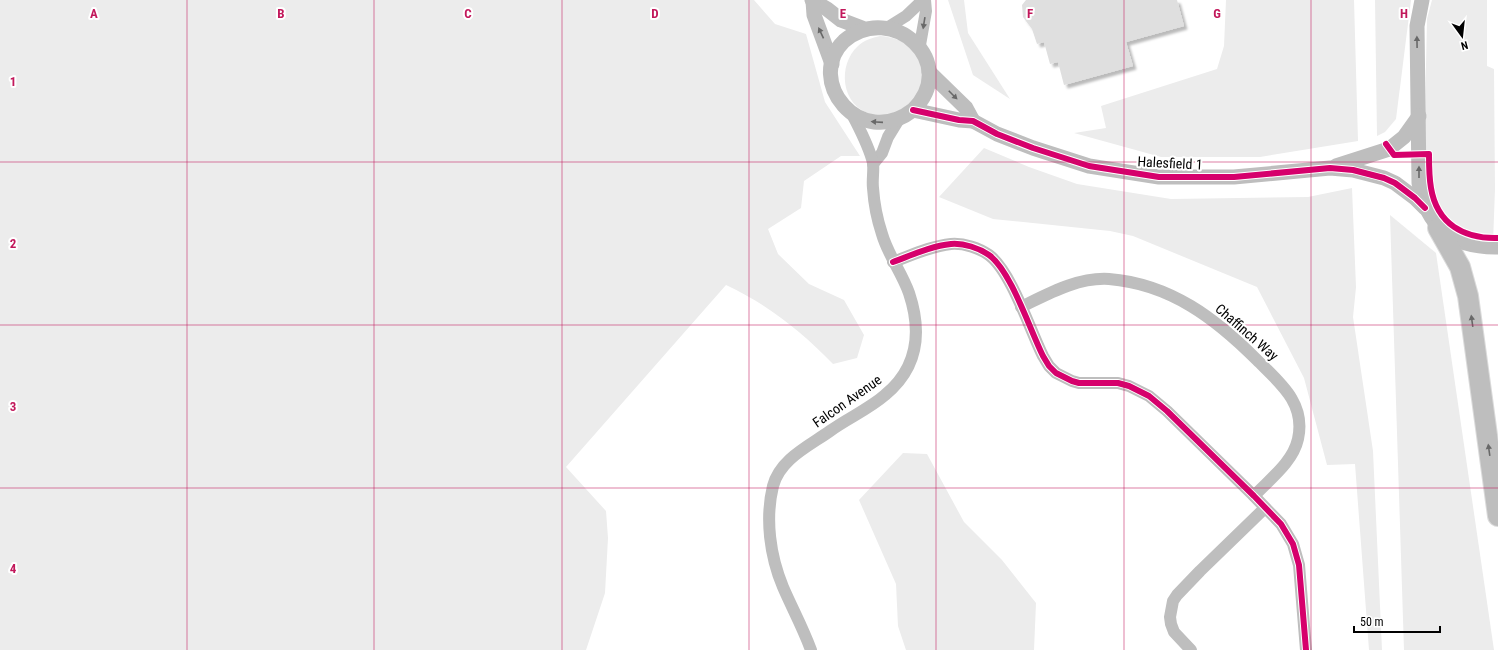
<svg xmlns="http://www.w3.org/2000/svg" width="1498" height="650" font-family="'Roboto Condensed',sans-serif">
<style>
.green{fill:#ececec}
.building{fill:#dfdfdf;filter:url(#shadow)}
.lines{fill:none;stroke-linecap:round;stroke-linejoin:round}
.trunk-casing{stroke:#dbdbdb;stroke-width:22}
.minor{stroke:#bebebe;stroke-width:12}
.tertiary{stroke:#bebebe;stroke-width:15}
.trunk{stroke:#bebebe;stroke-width:20}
.cycleway-casing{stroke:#fff;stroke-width:8}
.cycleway{stroke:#d6006c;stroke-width:6}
.oneway{fill:#686868}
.grid{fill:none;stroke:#c2185b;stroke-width:1;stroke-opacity:0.55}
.labels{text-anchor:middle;stroke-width:4;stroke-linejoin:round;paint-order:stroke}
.street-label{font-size:14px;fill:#000;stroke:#fff}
.grid-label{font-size:13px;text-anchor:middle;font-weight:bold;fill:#c2185b;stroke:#fff;stroke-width:4;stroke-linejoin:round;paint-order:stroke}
</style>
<defs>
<filter id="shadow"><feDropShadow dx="3.5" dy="3.5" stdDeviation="1" flood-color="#0004"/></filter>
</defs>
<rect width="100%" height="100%" fill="#fff"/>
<!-- green -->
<g class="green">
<path d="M0,0H754L775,24L806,34L825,102L860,156H841L804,181L801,208L768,229L778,254L809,284L844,300L864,335L857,358L833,364C802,332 767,304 726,285L566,467L606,511L608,538L605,593L586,650H0Z"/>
<polygon points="948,0 964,0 968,33 1010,99 973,75"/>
<polygon points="1226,0 1354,0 1358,141 1260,157 1161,157 1074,133 1106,128 1101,106 1217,69 1224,46"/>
<polygon points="1375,0 1411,0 1396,119 1385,132 1377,136"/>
<polygon points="1432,0 1487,0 1487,66 1494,69 1495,189 1493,243 1448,231 1432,211 1426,184 1425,112 1427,19"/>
<path d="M880,36C900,37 921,49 924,70C925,77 919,93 917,101C908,105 891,115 883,117C880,117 874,115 871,114C841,106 837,65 858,46C864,40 872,38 880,36Z"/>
<polygon points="984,148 1029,167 1077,184 1171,199 1308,197 1352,188 1356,287 1353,317 1373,451 1382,650 1369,650 1355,464 1327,465 1304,378 1257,287 1133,236 1110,231 993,219 939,197"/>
<polygon points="1390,215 1436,253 1494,650 1404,650"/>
<polygon points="903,453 927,454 964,522 1002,560 1036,603 1034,650 906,650 898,626 896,584 859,500"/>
</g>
<!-- building -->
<polygon class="building" points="1026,0 1177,0 1184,26 1126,42 1133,66 1064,85 1058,62 1050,64 1044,42 1037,44 1032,29 1023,17 1022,5"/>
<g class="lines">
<!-- trunk casing -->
<g class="trunk-casing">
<polyline id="trunk" points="1438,228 1460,267 1468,296 1498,516"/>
</g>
<!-- minor -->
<g class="minor">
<polyline points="890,26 906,16 923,0"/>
<polyline points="920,45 926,11 925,0"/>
<polyline points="873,164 882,153 888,137 899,119"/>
<path d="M893,262C912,255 931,246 951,244C964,243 979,248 989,255C1011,271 1030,330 1043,356L1049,366L1056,373L1072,381L1079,383H1118L1129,386L1149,396L1167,411L1254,496L1281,524L1293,544L1299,565L1306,650"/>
<path d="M1021,307C1048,294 1078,277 1109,279C1171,284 1216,319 1257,360C1280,383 1306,403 1298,439C1293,462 1270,479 1254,496"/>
<path d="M811,650C803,628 792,608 783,587C770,556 765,519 773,486C780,459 809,446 830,431C848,418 869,409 885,395C918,368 922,332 909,293C902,273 888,255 882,234C877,219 874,203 873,188C872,180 874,171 873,163C869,146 860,130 852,114"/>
<polyline points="1191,650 1174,632 1171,624 1170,617 1173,601 1177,595 1200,571 1265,508"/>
</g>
<!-- tertiary -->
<g class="tertiary">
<polyline points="812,0 827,9 841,20 862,28"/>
<path d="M1422,0L1417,26L1419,183C1427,228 1453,248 1498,247"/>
<polyline points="813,1 814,15 832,64"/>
<polyline points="929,72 966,108 973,121"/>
<path d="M913,110C961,63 892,0 844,41C804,80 860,151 913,110L959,120L973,121L997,134L1033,148L1089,166L1159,177H1234L1330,168L1353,170L1384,178L1395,183L1415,198L1425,208"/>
<polyline points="1336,166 1389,149 1404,137 1419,116"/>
</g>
<!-- trunk -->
<use href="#trunk" class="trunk"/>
<!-- cycleway casing -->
<g class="cycleway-casing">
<g id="cycleway">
<polyline points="913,110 959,120 973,121 997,134 1033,148 1089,166 1159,177 1234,177 1330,168 1353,170 1384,178 1395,183 1415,198 1425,208"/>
<path d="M1386,144L1394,155L1429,154C1429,166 1429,177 1431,188C1437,224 1464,239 1498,238"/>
<path d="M893,262C912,255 931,246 951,244C964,243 979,248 989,255C1011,271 1030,330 1043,356L1049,366L1056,373L1072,381L1079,383H1118L1129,386L1149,396L1167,411L1254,496L1281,524L1293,544L1299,565L1306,650"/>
</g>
</g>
<!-- cycleway -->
<use href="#cycleway" class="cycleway"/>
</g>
<!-- one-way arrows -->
<defs><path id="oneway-solid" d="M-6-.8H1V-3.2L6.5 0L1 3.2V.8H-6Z"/></defs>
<g class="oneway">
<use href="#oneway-solid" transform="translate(924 23) rotate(99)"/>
<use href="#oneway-solid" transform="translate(821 33) rotate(-115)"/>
<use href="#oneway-solid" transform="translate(1417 42) rotate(-91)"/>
<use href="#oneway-solid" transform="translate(953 95) rotate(45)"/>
<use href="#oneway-solid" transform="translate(877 122) rotate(-176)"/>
<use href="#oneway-solid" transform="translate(1419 172) rotate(-90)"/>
<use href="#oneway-solid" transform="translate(1472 321) rotate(-98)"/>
<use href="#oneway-solid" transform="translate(1489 450) rotate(-98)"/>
</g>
<!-- grid -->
<path class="grid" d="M187,0V650M374,0V650M562,0V650M749,0V650M936,0V650M1124,0V650M1311,0V650M0,162H1498M0,325H1498M0,488H1498"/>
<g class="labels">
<!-- street labels -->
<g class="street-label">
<text transform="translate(1170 163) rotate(3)" y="5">Halesfield 1</text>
<text transform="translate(1247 332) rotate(41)" y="5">Chaffinch Way</text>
<text transform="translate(847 401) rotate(-35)" y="5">Falcon Avenue</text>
</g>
</g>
<g class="grid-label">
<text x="94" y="18">A</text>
<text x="281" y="18">B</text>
<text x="468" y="18">C</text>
<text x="655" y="18">D</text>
<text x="843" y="18">E</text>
<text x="1030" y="18">F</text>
<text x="1217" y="18">G</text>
<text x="1404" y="18">H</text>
<text x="13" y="86">1</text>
<text x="13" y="248">2</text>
<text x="13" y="411">3</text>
<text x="13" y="573">4</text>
</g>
<!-- north arrow -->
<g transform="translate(1462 36) rotate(165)" stroke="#ffffff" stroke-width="3" paint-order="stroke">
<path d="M0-3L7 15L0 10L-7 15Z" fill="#000000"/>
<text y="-6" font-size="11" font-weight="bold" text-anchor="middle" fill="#000000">N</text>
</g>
<!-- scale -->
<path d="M1354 626v6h86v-6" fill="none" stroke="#000000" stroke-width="2"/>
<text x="1360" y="626" font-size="12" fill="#000000" stroke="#ffffff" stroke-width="3" paint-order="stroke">50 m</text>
</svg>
